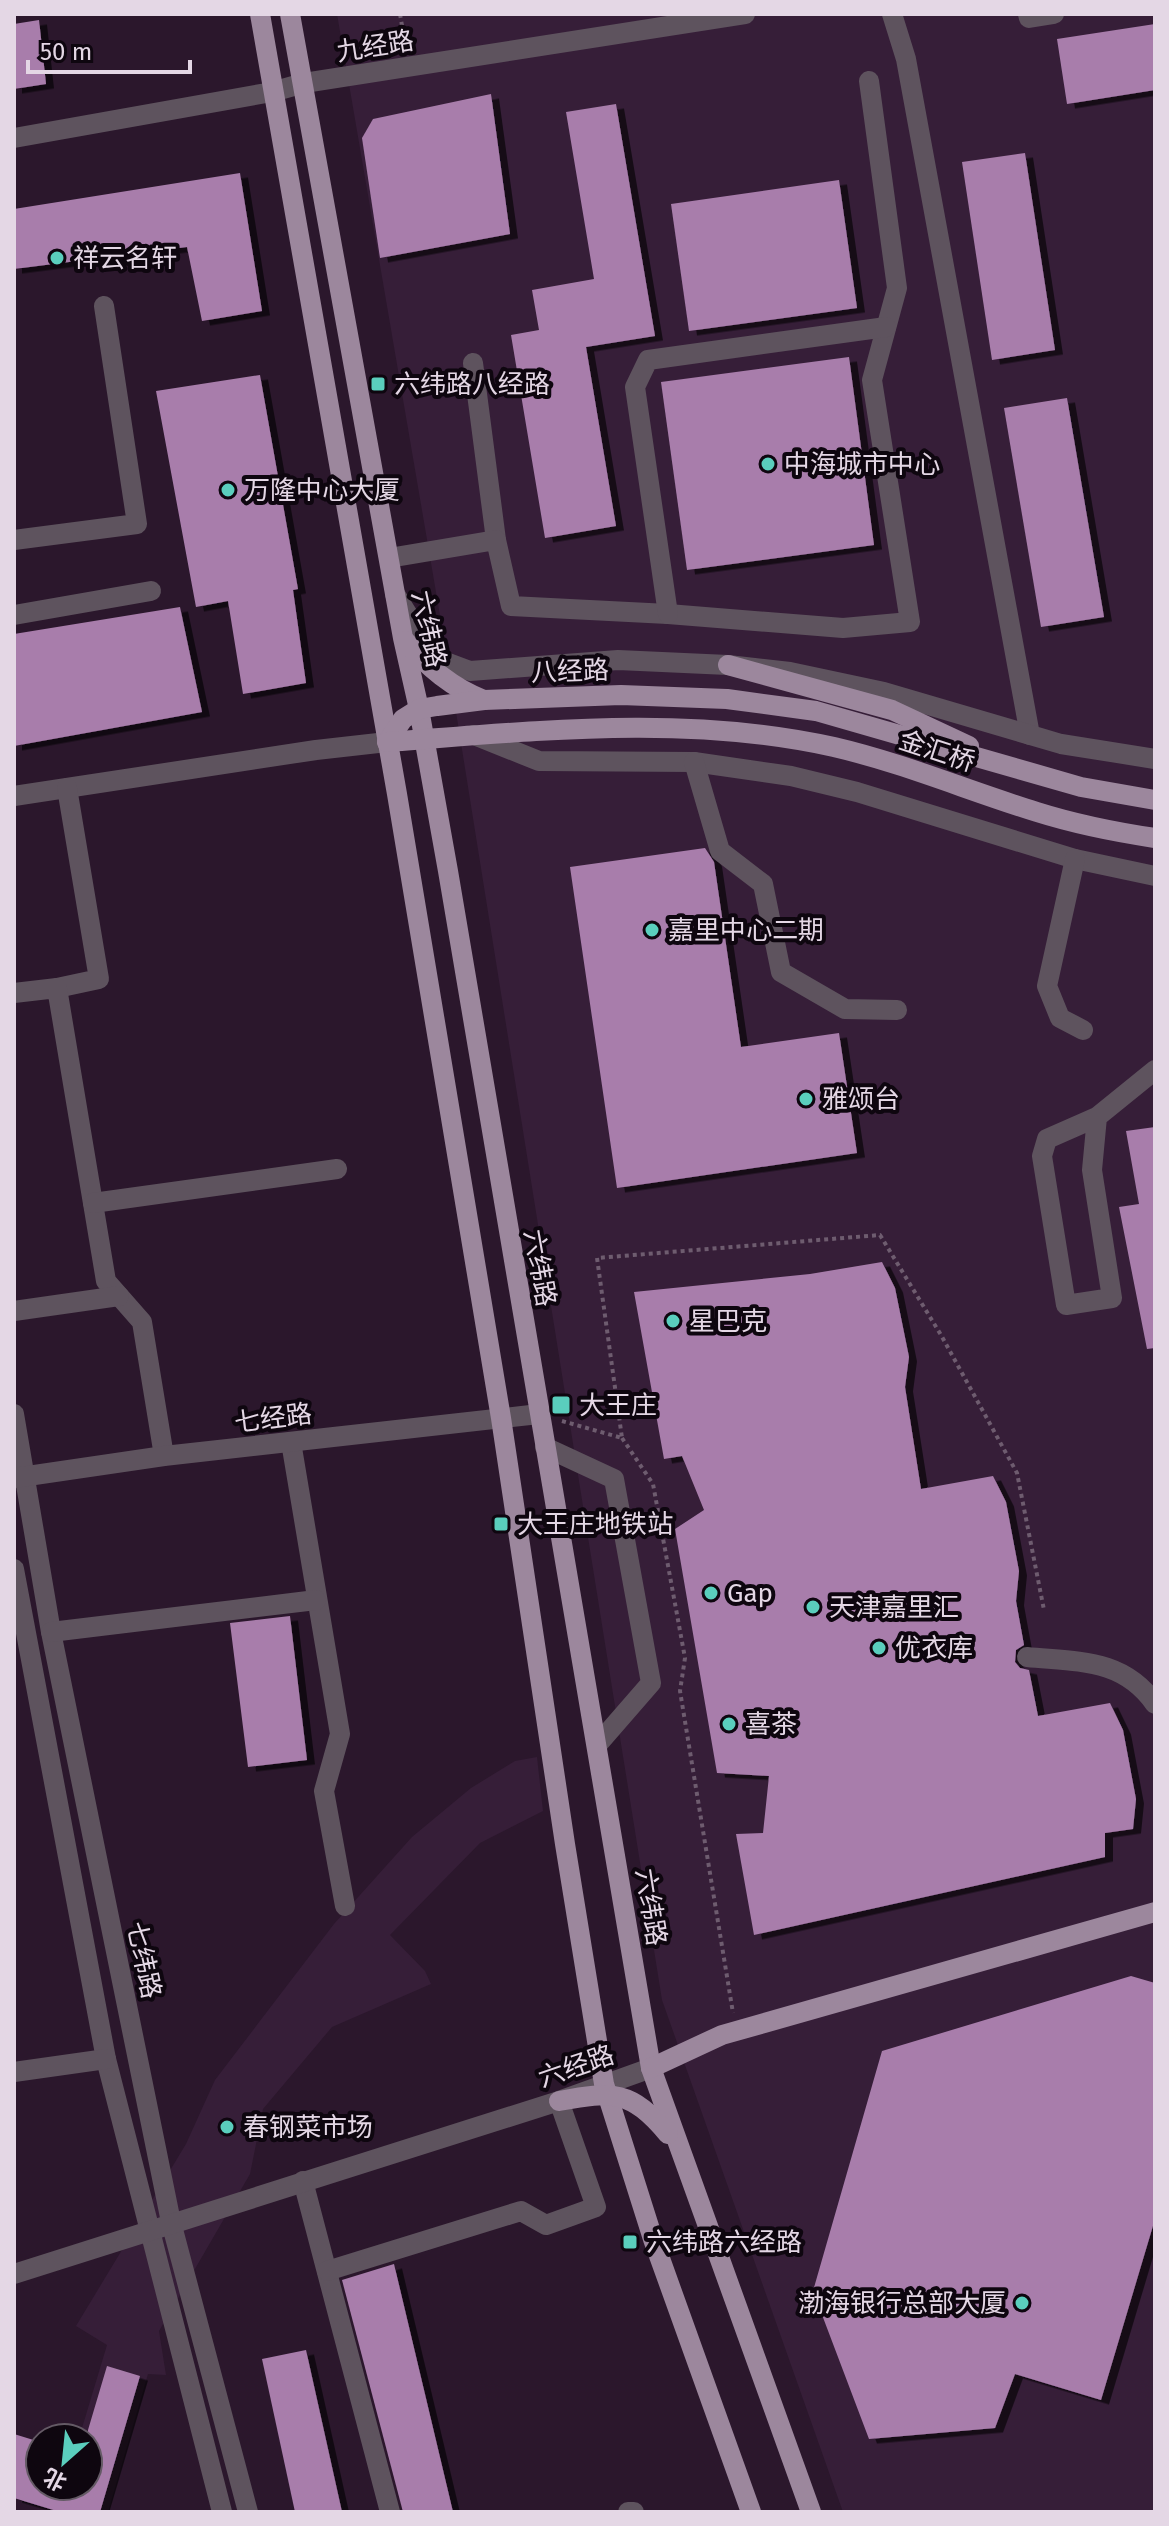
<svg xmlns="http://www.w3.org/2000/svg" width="1169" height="2526" font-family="'Fira Sans','Noto Sans SC',sans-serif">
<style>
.built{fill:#361e38}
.building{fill:#a87dab;filter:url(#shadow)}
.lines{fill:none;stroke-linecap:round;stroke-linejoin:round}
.path{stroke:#6e5c6f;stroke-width:4;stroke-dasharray:4 4;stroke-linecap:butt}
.minor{stroke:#5e535e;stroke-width:20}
.major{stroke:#9c879d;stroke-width:20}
.poi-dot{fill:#5acebd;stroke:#0e060f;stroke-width:3}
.labels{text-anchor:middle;stroke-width:8;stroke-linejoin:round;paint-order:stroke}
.street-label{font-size:26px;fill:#e4d7e5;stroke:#0e060f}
.poi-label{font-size:26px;fill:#e4d7e5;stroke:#0e060f;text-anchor:start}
</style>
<defs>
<filter id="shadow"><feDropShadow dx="8" dy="4.5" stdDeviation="0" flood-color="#0009"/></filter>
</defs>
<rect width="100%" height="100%" fill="#2b172c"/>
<!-- built -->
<g class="built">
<polygon points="337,14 1155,14 1155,2503 1152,2512 843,2512 662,2000 449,668"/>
<polygon points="537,1757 543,1811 480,1843 390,1935 425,1971 431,1984 332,2027 263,2109 250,2174 159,2331 166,2375 148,2374 108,2512 58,2512 65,2486 88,2486 88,2438 79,2438 107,2345 76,2326 186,2144 215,2080 334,1924 412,1837 471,1788 515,1761"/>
</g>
<!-- building -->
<g class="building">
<polygon points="39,20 46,84 14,89 14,24"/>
<polygon points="1155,24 1155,90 1067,104 1057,39"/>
<polygon points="491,94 510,234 380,258 362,138 373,119"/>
<polygon points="616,104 655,336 586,347 616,526 545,538 511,335 539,330 532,290 594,279 566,112"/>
<polygon points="1025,153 1055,350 992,360 962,162"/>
<polygon points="240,173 262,311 202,321 187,247 14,269 14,209"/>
<polygon points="839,180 857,308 689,331 671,204"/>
<polygon points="849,357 874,545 687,570 661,382"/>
<polygon points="260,375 298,589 293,590 306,683 243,694 228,601 196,607 156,391"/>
<polygon points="1067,398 1104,617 1041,627 1004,408"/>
<polygon points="180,607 202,712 14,746 14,634"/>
<polygon points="705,848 714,862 741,1047 839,1033 857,1153 617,1188 570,867"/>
<polygon points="1155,1127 1155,1348 1147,1349 1119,1207 1139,1204 1126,1131"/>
<polygon points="882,1262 895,1288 909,1357 905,1387 921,1489 993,1476 1006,1502 1019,1571 1016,1601 1024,1645 1016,1650 1015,1662 1020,1668 1029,1670 1038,1716 1110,1703 1123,1730 1136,1799 1133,1829 1105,1833 1105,1857 754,1935 736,1834 763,1833 769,1776 717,1773 675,1529 704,1510 682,1456 664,1459 634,1292 810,1274"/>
<polygon points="290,1616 307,1760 248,1767 230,1623"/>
<polygon points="1131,1976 1155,1983 1155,2219 1101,2400 1015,2374 995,2428 869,2439 813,2291 882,2051"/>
<polygon points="394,2264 453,2512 403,2512 342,2280"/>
<polygon points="306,2350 342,2512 295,2512 262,2359"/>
<polygon points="107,2366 140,2376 100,2512 60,2512 14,2498 14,2434 40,2442 40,2486 88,2486 88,2430"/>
</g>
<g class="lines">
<!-- path -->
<g class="path">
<polyline points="400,14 406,49"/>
<polyline points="562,1421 622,1438 597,1258 880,1235 941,1335 1017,1473 1044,1610"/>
<polyline points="622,1438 653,1484 685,1658 680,1691 733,2013"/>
</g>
<!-- minor -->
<g class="minor">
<polyline points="892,14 906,59 1030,735"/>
<polyline points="1028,14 1029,18 1054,14"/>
<polyline points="14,138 272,92 304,83 745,14"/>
<polyline points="473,363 496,540"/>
<polyline points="14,540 137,524 104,306"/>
<polyline points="389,558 496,540 511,606 668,614 843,628 910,622 872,380 897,288 869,81"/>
<polyline points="395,594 428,647 446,662 470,671 618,660 728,665 790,672 884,692 1061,744 1155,759"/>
<polyline points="668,614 635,387 648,360 886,327"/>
<polyline points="14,615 151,591"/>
<polyline points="474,735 539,761 694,762 791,776 857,792 1075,859 1155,876"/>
<polyline points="694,762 720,851 763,884 781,972 845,1009 897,1010"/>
<polyline points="14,796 316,750 387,742"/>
<polyline points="1075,859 1047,986 1060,1018 1083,1030"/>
<polyline points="57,988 99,979 67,788"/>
<polyline points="14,993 57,988 106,1281 142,1322 164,1456"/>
<polyline points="1097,1117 1092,1170 1112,1298 1066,1305 1042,1156 1047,1139 1097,1117 1155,1070"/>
<polyline points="93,1203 337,1169"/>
<polyline points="14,1311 119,1296"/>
<polyline points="14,1414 51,1632 171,2222 248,2512"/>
<polyline points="291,1442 340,1734 324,1791 345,1906"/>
<polyline points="545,1447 614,1479 651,1683 598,1744"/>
<polyline points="14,1478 164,1456 539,1414"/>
<polyline points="14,1569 106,2059 222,2512"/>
<polyline points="51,1632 316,1600"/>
<path d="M1027,1657C1077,1662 1123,1658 1155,1704"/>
<polyline points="14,2072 106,2059"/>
<polyline points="303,2181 390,2512"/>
<polyline points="327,2271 521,2211 546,2225 596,2207 559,2101"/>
<polyline points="14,2274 559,2101 651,2068"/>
<polyline points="628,2512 634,2512"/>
</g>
<!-- major -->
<g class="major">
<polyline points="260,14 397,794 501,1418 565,1844 604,2084 653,2239 751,2512"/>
<polyline points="290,14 403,638 419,709 448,871 651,2068 811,2512"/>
<path d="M405,641C428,667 452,688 484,700"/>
<polyline points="728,665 892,710 969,746"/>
<polyline points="387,742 403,719 419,709 437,706 484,700 621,695 727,699 816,711 1081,787 1155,800"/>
<path d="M387,742C537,731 686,714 834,747C903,763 969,791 1037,812C1075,824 1115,832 1155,838"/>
<polyline points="651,2068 722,2035 1155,1912"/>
<path d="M559,2101C613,2091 631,2090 668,2134"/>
</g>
</g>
<!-- markers -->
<g class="poi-dot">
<circle cx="57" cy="258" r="8"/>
<rect x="370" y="376" width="16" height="16" rx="4"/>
<circle cx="768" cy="464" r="8"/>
<circle cx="228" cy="490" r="8"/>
<circle cx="652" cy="930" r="8"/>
<circle cx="806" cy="1099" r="8"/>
<circle cx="673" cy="1321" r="8"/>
<rect x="551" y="1395" width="20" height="20" rx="4"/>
<rect x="493" y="1516" width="16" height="16" rx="4"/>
<circle cx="711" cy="1593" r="8"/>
<circle cx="813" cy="1607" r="8"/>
<circle cx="879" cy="1648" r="8"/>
<circle cx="729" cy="1724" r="8"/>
<circle cx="227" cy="2127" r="8"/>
<rect x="622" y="2234" width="16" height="16" rx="4"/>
<circle cx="1022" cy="2303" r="8"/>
</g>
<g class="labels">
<!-- street labels -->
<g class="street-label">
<text transform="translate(375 46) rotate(-9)" y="9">九经路</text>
<text transform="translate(429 629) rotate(78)" y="9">六纬路</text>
<text transform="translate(570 671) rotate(-2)" y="9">八经路</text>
<text transform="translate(937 751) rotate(18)" y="9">金汇桥</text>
<text transform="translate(540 1268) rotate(80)" y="9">六纬路</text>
<text transform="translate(273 1418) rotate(-7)" y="9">七经路</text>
<text transform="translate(651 1907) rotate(81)" y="9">六纬路</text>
<text transform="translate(144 1960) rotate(78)" y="9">七纬路</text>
<text transform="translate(576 2066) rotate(-19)" y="9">六经路</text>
</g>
<!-- poi labels -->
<g class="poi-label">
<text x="73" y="267">祥云名轩</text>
<text x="394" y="393">六纬路八经路</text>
<text x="784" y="473">中海城市中心</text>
<text x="244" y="499">万隆中心大厦</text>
<text x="668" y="939">嘉里中心二期</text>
<text x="822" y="1108">雅颂台</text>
<text x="689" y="1330">星巴克</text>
<text x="579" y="1414">大王庄</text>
<text x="517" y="1533">大王庄地铁站</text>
<text x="727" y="1602">Gap</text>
<text x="829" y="1616">天津嘉里汇</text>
<text x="895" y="1657">优衣库</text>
<text x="745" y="1733">喜茶</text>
<text x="243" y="2136">春钢菜市场</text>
<text x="646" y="2251">六纬路六经路</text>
<text x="1006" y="2312" text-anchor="end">渤海银行总部大厦</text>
</g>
</g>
<!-- border -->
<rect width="1169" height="2526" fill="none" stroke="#e4d7e5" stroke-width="32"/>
<!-- north arrow -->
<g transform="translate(64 2462) rotate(207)"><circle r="38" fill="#0e060f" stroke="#645a65" stroke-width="2"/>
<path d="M0-6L14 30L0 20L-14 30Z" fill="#5acebd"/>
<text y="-12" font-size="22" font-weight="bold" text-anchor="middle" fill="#e4d7e5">北</text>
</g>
<!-- scale -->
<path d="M28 60v12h162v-12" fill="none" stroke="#e4d7e5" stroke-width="4"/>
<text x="40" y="60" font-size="24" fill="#e4d7e5" stroke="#0e060f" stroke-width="6" paint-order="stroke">50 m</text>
</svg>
